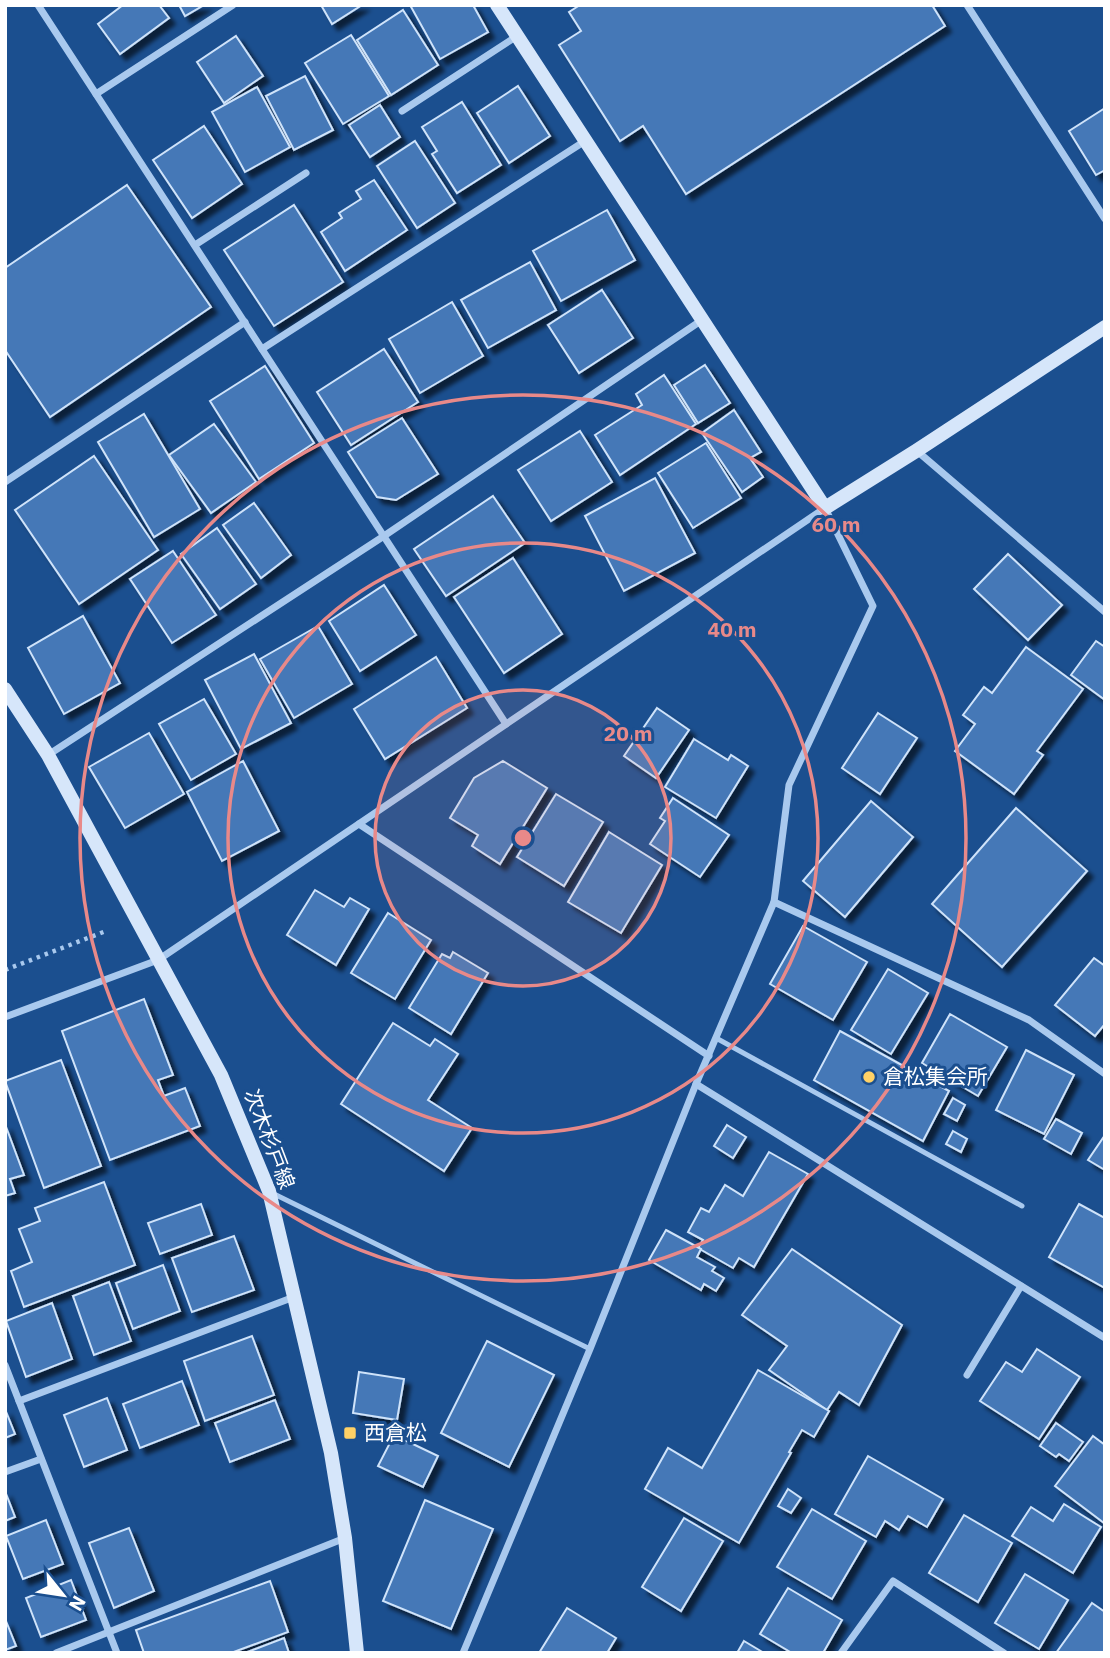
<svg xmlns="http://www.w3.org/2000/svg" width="1110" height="1658" font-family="'IBM Plex Sans','Noto Sans JP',sans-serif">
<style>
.building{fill:#4478b7;stroke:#cfe3fa;stroke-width:2;filter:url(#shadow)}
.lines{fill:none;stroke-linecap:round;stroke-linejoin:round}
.path{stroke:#a9c9ee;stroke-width:4.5;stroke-dasharray:3.5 5;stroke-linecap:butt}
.lane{stroke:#a9c9ee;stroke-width:5}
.street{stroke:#a9c9ee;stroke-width:7}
.secondary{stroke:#d6e6fa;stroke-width:14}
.ring{fill:none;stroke:#e88989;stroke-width:3.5}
.poi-dot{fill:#ffd166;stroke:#1b4f8f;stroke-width:2.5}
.labels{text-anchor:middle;stroke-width:6;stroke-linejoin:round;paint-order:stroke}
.poi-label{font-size:21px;fill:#fff;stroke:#1b4f8f;text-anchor:start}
.street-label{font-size:21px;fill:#fff;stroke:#1b4f8f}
.centre{fill:#e88989;stroke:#1b4f8f;stroke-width:3.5}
.ring-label{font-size:21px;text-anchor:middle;font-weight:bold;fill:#e88989;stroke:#1b4f8f;stroke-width:6;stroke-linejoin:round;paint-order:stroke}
</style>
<defs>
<filter id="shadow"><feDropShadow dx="6" dy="6" stdDeviation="2" flood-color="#0009"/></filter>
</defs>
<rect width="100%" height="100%" fill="#1b4f8f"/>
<!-- building -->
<g class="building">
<polygon points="123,5 159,5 169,18 120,54 98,24"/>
<polygon points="179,5 204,5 185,16"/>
<polygon points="321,5 362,5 332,24"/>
<polygon points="410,5 473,5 488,32 440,59"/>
<polygon points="580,5 932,5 945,26 686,194 643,126 620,141 559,45 581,31 569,12"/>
<polygon points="403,10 438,65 391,95 357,40"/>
<polygon points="351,35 389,96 343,124 305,63"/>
<polygon points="236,36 263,76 224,103 197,62"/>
<polygon points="305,76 333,130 294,150 266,96"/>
<polygon points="518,86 550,136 509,163 477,113"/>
<polygon points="257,87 290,147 245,172 212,112"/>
<polygon points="462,102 501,165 457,193 432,154 437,151 422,127"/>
<polygon points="380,105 400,137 370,157 349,125"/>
<polygon points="1105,108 1105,170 1096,175 1069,131"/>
<polygon points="204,126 242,184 192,218 153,160"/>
<polygon points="415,141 455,203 417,228 377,166"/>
<polygon points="374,180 407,230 345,271 321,232 342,218 339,213 361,199 356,191"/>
<polygon points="127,185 211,307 50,417 5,350 5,268"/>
<polygon points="294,205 343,282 274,326 224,250"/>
<polygon points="607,210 635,260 561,301 533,251"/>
<polygon points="530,262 556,310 488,348 461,300"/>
<polygon points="602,290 633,338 579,373 548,325"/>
<polygon points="452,302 483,356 420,393 389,339"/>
<polygon points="384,349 418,402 351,445 317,392"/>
<polygon points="705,365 730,403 698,423 674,385"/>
<polygon points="265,366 314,443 259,479 210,401"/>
<polygon points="664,375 696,424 620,475 595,435 642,405 636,394"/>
<polygon points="734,410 761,452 750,458 763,477 742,492 702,433"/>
<polygon points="144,414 200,509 154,537 98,442"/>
<polygon points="402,418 438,474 396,500 377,497 348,452"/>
<polygon points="214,424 256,482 211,513 169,455"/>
<polygon points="580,431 612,482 551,521 518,470"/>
<polygon points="706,443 741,498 693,528 658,473"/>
<polygon points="94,456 158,550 79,604 15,510"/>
<polygon points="655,478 695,553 624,591 585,516"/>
<polygon points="493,496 525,543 446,596 414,549"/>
<polygon points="254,503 291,555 261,578 223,525"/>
<polygon points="217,528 256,584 220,609 181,554"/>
<polygon points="173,551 216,615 172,643 130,579"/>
<polygon points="1008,554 1062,605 1028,640 974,589"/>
<polygon points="513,558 562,634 504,673 454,597"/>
<polygon points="384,585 416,635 360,671 329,621"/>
<polygon points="83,616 120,683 64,714 28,648"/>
<polygon points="318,626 352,684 294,718 260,659"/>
<polygon points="1096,641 1105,647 1105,700 1071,675"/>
<polygon points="1026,647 1083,689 1037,751 1043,755 1014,794 955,751 975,724 963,715 984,687 992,693"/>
<polygon points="254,654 291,723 241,749 205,680"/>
<polygon points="436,657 467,708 385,759 354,709"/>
<polygon points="204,699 236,754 191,780 159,724"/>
<polygon points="657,708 689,730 656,778 624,756"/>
<polygon points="878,713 917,738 880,794 842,768"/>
<polygon points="149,733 184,794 125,828 89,767"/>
<polygon points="694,739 728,760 731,755 748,766 716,818 665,787"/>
<polygon points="243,761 279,831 222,861 187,792"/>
<polygon points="503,761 547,788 500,864 472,846 478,835 450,818 474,778"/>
<polygon points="556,794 603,822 564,886 517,857"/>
<polygon points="673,798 729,835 700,877 650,844 665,821 660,818"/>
<polygon points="871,801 913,837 845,917 803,881"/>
<polygon points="1016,808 1087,871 1002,967 932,904"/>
<polygon points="609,832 662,865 621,933 568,902"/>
<polygon points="315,890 344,907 350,898 369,909 336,965 287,935"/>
<polygon points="388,913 431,940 395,999 351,973"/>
<polygon points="803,926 867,962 833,1020 770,984"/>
<polygon points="453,952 488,973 451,1034 409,1008 442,954 450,958"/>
<polygon points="1094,958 1105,966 1105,1024 1095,1036 1055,1005"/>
<polygon points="888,969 928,993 891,1054 851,1030"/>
<polygon points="144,999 173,1075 158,1080 164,1096 185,1088 200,1126 110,1160 62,1031"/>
<polygon points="950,1014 1007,1047 978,1096 922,1063"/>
<polygon points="393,1023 430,1046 435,1039 458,1054 428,1100 472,1128 444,1171 341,1104"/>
<polygon points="840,1031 949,1091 923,1141 814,1080"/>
<polygon points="1026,1050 1074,1075 1044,1134 996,1110"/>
<polygon points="61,1060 101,1166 44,1188 5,1081"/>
<polygon points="953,1098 965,1105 957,1121 944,1114"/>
<polygon points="1056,1119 1082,1133 1071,1154 1044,1139"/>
<polygon points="5,1124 24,1175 10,1179 15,1193 5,1196"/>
<polygon points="727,1125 746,1137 733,1158 714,1146"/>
<polygon points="953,1131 967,1139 961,1152 946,1144"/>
<polygon points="1105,1135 1105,1170 1088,1160"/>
<polygon points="769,1152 808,1174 754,1267 739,1258 733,1268 698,1248 703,1240 688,1232 701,1208 709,1212 725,1185 743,1196"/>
<polygon points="104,1182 135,1265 24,1307 11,1271 32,1262 19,1229 40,1221 35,1208"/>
<polygon points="201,1204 212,1235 160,1254 148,1223"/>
<polygon points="1079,1204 1105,1218 1105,1288 1049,1257"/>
<polygon points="666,1230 701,1249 697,1257 715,1267 712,1271 724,1278 716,1291 704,1284 701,1290 649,1260"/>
<polygon points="234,1236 254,1290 192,1312 172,1258"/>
<polygon points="792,1249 902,1325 859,1405 839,1392 827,1410 769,1370 787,1346 742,1315"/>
<polygon points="163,1265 180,1311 133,1329 116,1283"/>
<polygon points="109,1282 131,1341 94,1355 73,1296"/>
<polygon points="52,1303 72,1359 26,1377 6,1321"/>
<polygon points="252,1336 274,1395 205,1421 184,1361"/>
<polygon points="487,1341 554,1375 509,1467 441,1433"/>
<polygon points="1037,1349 1080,1377 1039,1439 980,1401 1006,1362 1022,1372"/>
<polygon points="758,1370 829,1411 814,1437 802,1430 789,1452 791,1453 739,1543 645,1489 668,1448 702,1468"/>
<polygon points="359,1372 404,1379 397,1420 353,1413"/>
<polygon points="182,1381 199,1425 140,1448 123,1404"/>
<polygon points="107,1398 127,1450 84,1467 64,1415"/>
<polygon points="275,1400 290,1439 230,1462 215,1423"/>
<polygon points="5,1409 15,1434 5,1438"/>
<polygon points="1056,1423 1083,1442 1069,1461 1059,1454 1056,1457 1040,1446"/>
<polygon points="394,1435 438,1456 423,1487 378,1466"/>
<polygon points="1093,1436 1105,1445 1104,1523 1055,1486"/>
<polygon points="868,1456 943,1499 927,1527 908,1516 899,1530 885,1521 876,1537 835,1514"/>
<polygon points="788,1489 801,1498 791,1513 778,1506"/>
<polygon points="5,1491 15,1517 5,1521"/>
<polygon points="425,1500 493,1529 451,1629 383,1601"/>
<polygon points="1064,1504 1101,1527 1073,1573 1012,1536 1031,1507 1053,1521"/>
<polygon points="812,1509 866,1541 832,1599 777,1567"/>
<polygon points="964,1515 1012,1543 978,1602 929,1573"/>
<polygon points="684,1518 723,1541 681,1611 642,1587"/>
<polygon points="46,1520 63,1564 23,1579 6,1536"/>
<polygon points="129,1528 154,1591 114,1608 89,1543"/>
<polygon points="1025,1574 1068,1600 1039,1649 995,1623"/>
<polygon points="71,1580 86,1620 41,1637 26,1598"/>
<polygon points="270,1581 288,1632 231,1653 144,1653 136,1630"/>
<polygon points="788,1588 842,1620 823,1653 792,1653 760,1634"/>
<polygon points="1092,1603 1105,1612 1105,1653 1056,1653"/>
<polygon points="567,1608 616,1638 607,1653 539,1653"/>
<polygon points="6,1621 16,1646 5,1650 5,1622"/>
<polygon points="284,1638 289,1653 245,1653"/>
<polygon points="744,1641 764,1653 737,1653"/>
</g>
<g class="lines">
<!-- path -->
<polyline class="path" points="5,970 106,931"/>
<!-- lane -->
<g class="lane">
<polyline points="716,1038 1022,1206"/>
<polyline points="272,1193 590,1349"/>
</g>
<!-- street -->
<g class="street">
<polyline points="38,5 506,724"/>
<polyline points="967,5 1105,219"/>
<polyline points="96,94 233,5"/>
<polyline points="402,111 517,36"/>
<polyline points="195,245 306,173"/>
<polyline points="262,349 585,141"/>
<polyline points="917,451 1105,612"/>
<polyline points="5,482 245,322"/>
<polyline points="48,755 384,536 702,320"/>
<polyline points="359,824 709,1056"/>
<polyline points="774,902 1029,1020 1105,1074"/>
<polyline points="5,1017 158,960 825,508 873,606 789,785 774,902 696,1084 590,1349 463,1653"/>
<polyline points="696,1084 1105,1338"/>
<polyline points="5,1365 117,1653"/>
<polyline points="967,1375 1021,1286"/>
<polyline points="19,1401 294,1297"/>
<polyline points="5,1472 41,1459"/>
<polyline points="56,1653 345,1538"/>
<polyline points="841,1653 893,1581 1004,1653"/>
</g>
<!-- secondary -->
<g class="secondary">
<polyline points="497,5 825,508 916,451 1105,327"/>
<polyline points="5,689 48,755 221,1075 269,1191 331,1453 345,1538 357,1653"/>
</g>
</g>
<!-- distance rings -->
<circle cx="523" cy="838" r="148" fill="#e88989" fill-opacity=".12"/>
<g class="ring">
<circle cx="523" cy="838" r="148"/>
<circle cx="523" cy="838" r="295"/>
<circle cx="523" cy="838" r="443"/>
</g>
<!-- markers -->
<g class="poi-dot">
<circle cx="869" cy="1077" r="7"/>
<rect x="343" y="1426" width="14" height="14" rx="3.5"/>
</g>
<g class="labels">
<!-- poi labels -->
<g class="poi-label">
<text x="883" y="1084">倉松集会所</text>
<text x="364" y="1440">西倉松</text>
</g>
<!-- street labels -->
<g class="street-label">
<text transform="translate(269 1139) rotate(69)" y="7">次木杉戸線</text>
</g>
</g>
<circle cx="523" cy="838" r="10" class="centre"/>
<g class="ring-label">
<text x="836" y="532">60 m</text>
<text x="732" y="637">40 m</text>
<text x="628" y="741">20 m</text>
</g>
<!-- border -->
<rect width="1110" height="1658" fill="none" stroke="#ffffff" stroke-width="14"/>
<!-- north arrow -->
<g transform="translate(63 1595) rotate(120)" stroke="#1b4f8f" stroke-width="5" paint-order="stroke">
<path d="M0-5L12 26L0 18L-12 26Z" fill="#ffffff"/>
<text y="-10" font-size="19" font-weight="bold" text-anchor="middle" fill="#ffffff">N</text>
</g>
</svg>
